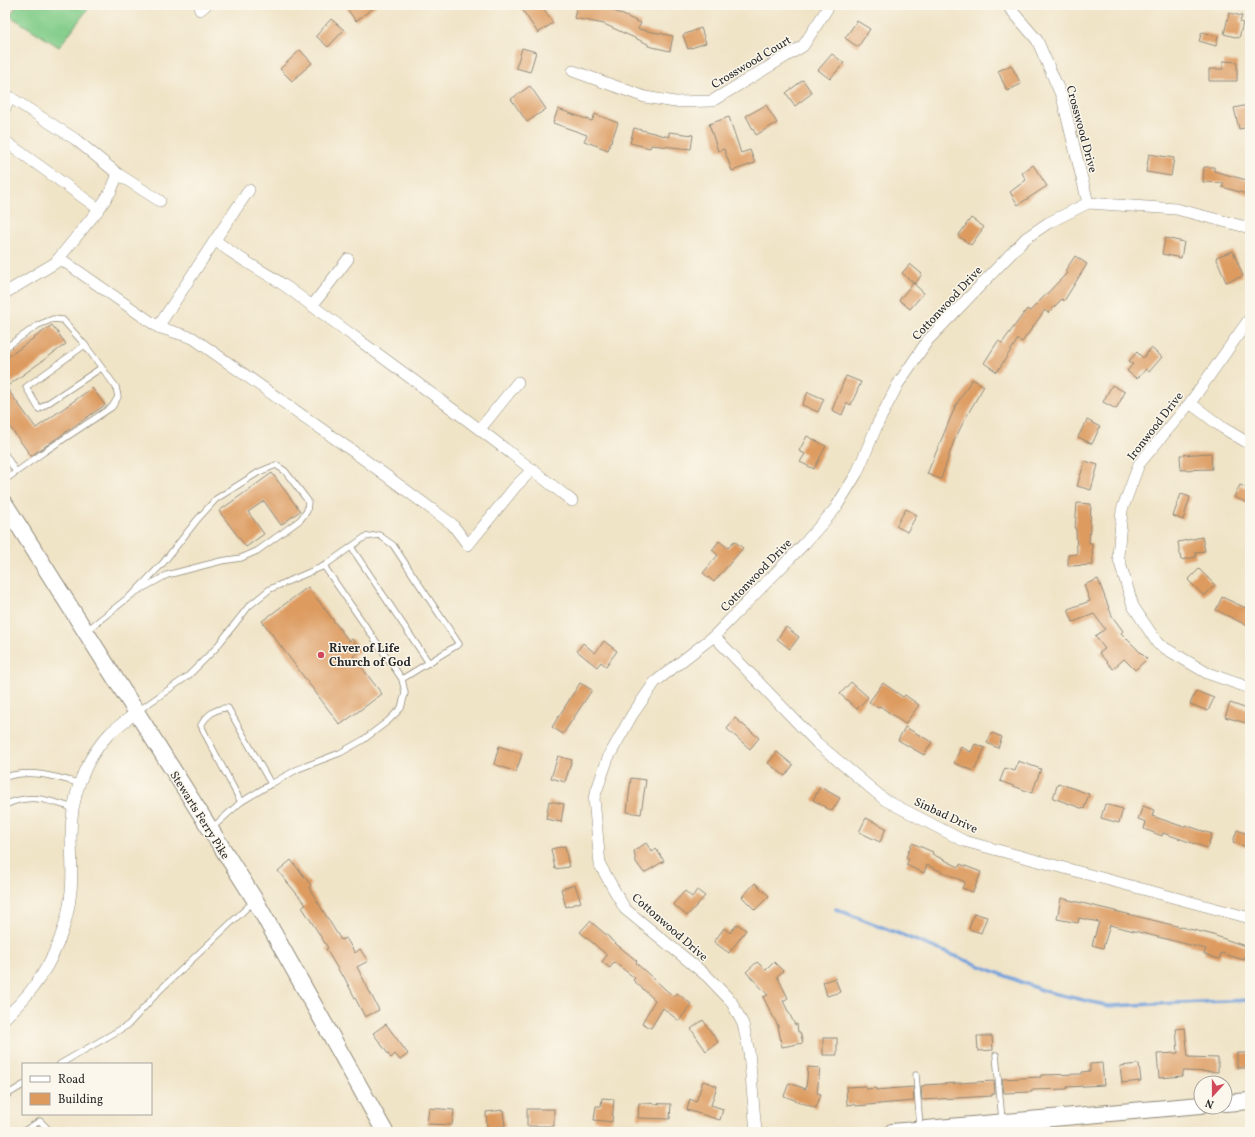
<svg xmlns="http://www.w3.org/2000/svg" width="1255" height="1137" font-family="Vollkorn,serif">
<style>
.green{fill:#83cd8a;stroke:#577c5a}
.lines{fill:none;stroke-linecap:round;stroke-linejoin:round}
.stream{stroke:#72a0db;stroke-width:3.5}
.building{fill:#dd9b60}
.lane-casing{stroke:#8e8879;stroke-width:7}
.street-casing{stroke:#8e8879;stroke-width:12}
.secondary-casing{stroke:#8e8879;stroke-width:18}
.lane{stroke:#fff;stroke-width:5.5}
.street{stroke:#fff;stroke-width:11}
.secondary{stroke:#fff;stroke-width:16}
.poi-dot{fill:#d1495b;stroke:#fbf7ec;stroke-width:1.5}
.labels{text-anchor:middle;stroke-width:3;stroke-linejoin:round;paint-order:stroke}
.street-label{font-size:12px;fill:#2b2b2b;stroke:#fbf7ec}
.poi-label{font-size:12px;font-weight:bold;fill:#2b2b2b;stroke:#fbf7ec;text-anchor:start}
</style>
<rect width="100%" height="100%" fill="#fbf7ec"/>
<filter id="ink" filterUnits="userSpaceOnUse"><feTurbulence type="fractalNoise" baseFrequency=".025" numOctaves="2"/><feDisplacementMap in="SourceGraphic" scale="8" xChannelSelector="R" yChannelSelector="G"/><feConvolveMatrix kernelMatrix="1 2 1 2 8 2 1 2 1" color-interpolation-filters="sRGB"/></filter>
<filter id="wash" filterUnits="userSpaceOnUse"><feTurbulence type="fractalNoise" baseFrequency=".012" numOctaves="4" result="noise"/><feDisplacementMap in="SourceGraphic" scale="16" xChannelSelector="R" yChannelSelector="G"/><feGaussianBlur stdDeviation="0.9" result="paint"/><feColorMatrix in="noise" values="0 0 0 0 0 0 0 0 0 0 0 0 0 0 0 0 0 1.4 0 .05"/><feComposite in="paint" operator="in"/></filter>
<g filter="url(#wash)">
<rect width="100%" height="100%" fill="#f0e4c7"/>
<!-- green -->
<polygon class="green" points="17,5 91,5 59,47 10,16"/>
<g class="lines">
<!-- stream -->
<polyline class="stream" points="836,909 1044,991 1109,1006 1250,1000"/>
</g>
<g id="blocks">
<!-- building -->
<g class="building">
<polygon points="344,5 377,5 356,21"/>
<polygon points="519,5 541,5 553,23 538,33"/>
<polygon points="577,5 606,5 605,7 641,23 638,29 673,36 670,51 648,46 648,44 604,24 574,18"/>
<polygon points="1229,13 1242,16 1240,22 1243,23 1239,38 1224,34"/>
<polygon points="331,19 344,30 328,47 316,36"/>
<polygon points="857,21 870,29 858,47 845,38"/>
<polygon points="701,28 706,43 688,49 683,35"/>
<polygon points="1202,32 1218,36 1216,46 1199,41"/>
<polygon points="522,48 536,52 530,72 516,68"/>
<polygon points="300,50 312,63 292,81 280,69"/>
<polygon points="832,54 844,63 830,79 818,70"/>
<polygon points="1223,61 1237,62 1237,81 1209,81 1209,69 1223,69"/>
<polygon points="1011,65 1021,84 1007,91 998,71"/>
<polygon points="803,80 812,93 795,106 786,93"/>
<polygon points="530,86 546,109 527,122 511,99"/>
<polygon points="766,105 777,123 756,135 746,116"/>
<polygon points="1248,105 1250,113 1250,127 1239,129 1234,108"/>
<polygon points="558,109 592,121 595,114 618,123 608,150 584,141 587,135 553,123"/>
<polygon points="729,117 741,153 750,150 755,163 732,171 724,149 718,151 709,124"/>
<polygon points="634,128 669,137 669,132 693,135 691,149 651,145 650,148 630,143"/>
<polygon points="1149,154 1174,158 1171,176 1146,172"/>
<polygon points="1033,165 1047,186 1018,205 1010,192 1026,180 1022,173"/>
<polygon points="1204,167 1214,167 1214,171 1250,181 1250,195 1222,187 1224,183 1203,182"/>
<polygon points="971,218 984,227 971,245 958,236"/>
<polygon points="1165,238 1184,242 1181,258 1162,254"/>
<polygon points="1233,251 1243,276 1226,282 1216,257"/>
<polygon points="1075,256 1087,264 1064,301 1062,299 1048,313 1045,310 1022,342 1018,339 997,372 984,363 998,341 1002,343 1027,309 1030,311 1067,273 1065,271"/>
<polygon points="910,264 922,274 915,284 902,273"/>
<polygon points="913,283 924,293 910,309 899,300"/>
<polygon points="52,325 66,344 6,387 36,428 92,388 105,405 31,456 5,420 5,359"/>
<polygon points="1151,348 1162,357 1149,372 1146,369 1137,379 1127,371 1133,364 1129,361 1137,352 1143,358"/>
<polygon points="846,376 861,382 851,405 847,403 842,415 832,410"/>
<polygon points="972,379 984,386 966,417 954,441 941,479 927,474 955,407"/>
<polygon points="1112,385 1125,392 1116,409 1103,402"/>
<polygon points="808,392 824,399 818,412 802,405"/>
<polygon points="1087,420 1100,427 1092,444 1078,437"/>
<polygon points="807,436 826,446 814,469 800,462 805,454 799,451"/>
<polygon points="1211,453 1212,469 1181,470 1180,455"/>
<polygon points="1085,461 1098,465 1091,490 1077,486"/>
<polygon points="272,473 300,511 281,525 264,501 248,512 264,534 246,547 219,511"/>
<polygon points="1240,485 1250,489 1250,504 1234,497"/>
<polygon points="1181,494 1190,497 1183,520 1173,516"/>
<polygon points="1077,503 1091,504 1089,543 1092,543 1093,565 1068,566 1068,555 1077,554 1076,529 1075,529"/>
<polygon points="906,509 917,515 907,532 896,526"/>
<polygon points="1202,537 1205,551 1195,552 1196,557 1181,560 1178,542"/>
<polygon points="719,541 728,548 734,541 743,548 714,582 703,573 718,555 712,550"/>
<polygon points="1199,569 1215,585 1204,596 1188,580"/>
<polygon points="1098,579 1112,616 1123,631 1121,633 1147,659 1135,670 1124,659 1113,669 1099,653 1105,649 1095,636 1105,629 1094,614 1073,622 1068,609 1090,601 1084,585"/>
<polygon points="308,587 349,641 352,639 361,650 353,656 382,694 340,725 262,621"/>
<polygon points="1222,597 1250,610 1250,627 1216,610"/>
<polygon points="786,627 799,637 790,649 777,639"/>
<polygon points="604,641 617,651 606,666 601,662 597,667 577,651 583,643 595,653"/>
<polygon points="851,682 868,697 857,709 840,694"/>
<polygon points="580,683 592,690 563,734 552,727"/>
<polygon points="883,683 903,697 905,695 919,705 905,724 880,706 878,708 869,702"/>
<polygon points="1196,691 1214,698 1208,711 1190,704"/>
<polygon points="1230,703 1250,710 1246,723 1225,717"/>
<polygon points="735,718 759,738 750,749 727,729"/>
<polygon points="905,727 932,742 924,755 898,740"/>
<polygon points="992,733 1002,737 998,748 987,743"/>
<polygon points="975,744 985,748 974,771 954,763 961,747 971,752"/>
<polygon points="499,746 522,754 516,772 494,764"/>
<polygon points="777,752 793,765 785,776 768,763"/>
<polygon points="558,756 572,760 565,782 551,778"/>
<polygon points="1018,761 1041,769 1032,793 1000,781 1005,768 1015,771"/>
<polygon points="631,778 646,780 641,814 627,812"/>
<polygon points="1058,783 1089,794 1084,809 1053,798"/>
<polygon points="820,787 840,798 832,811 813,800"/>
<polygon points="549,801 564,804 561,822 546,819"/>
<polygon points="1105,804 1123,809 1119,823 1101,818"/>
<polygon points="1143,806 1154,810 1152,816 1184,827 1185,825 1212,834 1207,848 1163,833 1162,836 1144,829 1146,822 1138,819"/>
<polygon points="866,818 886,828 880,842 859,832"/>
<polygon points="1237,830 1250,835 1250,848 1233,842"/>
<polygon points="646,843 652,852 656,849 664,861 644,873 636,862 634,851"/>
<polygon points="912,843 933,852 932,854 959,867 960,864 981,872 973,892 962,888 965,882 927,865 924,873 906,865 909,859 906,857"/>
<polygon points="565,846 569,867 555,869 551,849"/>
<polygon points="291,860 311,885 309,888 341,940 346,938 355,953 360,949 368,961 357,967 379,1010 365,1017 343,975 342,976 326,949 328,948 302,907 306,905 278,871"/>
<polygon points="755,883 769,896 755,910 742,897"/>
<polygon points="575,885 581,902 566,907 561,889"/>
<polygon points="697,890 705,896 687,916 673,904 685,891 692,897"/>
<polygon points="1061,898 1210,934 1248,947 1244,960 1221,953 1219,959 1204,954 1206,949 1110,925 1103,948 1092,945 1099,922 1079,918 1078,923 1057,919"/>
<polygon points="974,913 987,917 981,933 969,929"/>
<polygon points="590,921 610,938 610,939 637,961 636,963 674,997 677,993 691,1004 679,1021 663,1008 651,1028 642,1023 655,1000 633,980 635,978 614,962 610,968 602,962 607,955 580,932"/>
<polygon points="737,924 746,930 729,953 714,942 724,928 730,933"/>
<polygon points="757,962 766,970 774,962 783,971 777,976 788,998 783,1001 795,1025 797,1024 798,1032 800,1032 803,1043 782,1047 778,1026 763,997 768,995 746,972"/>
<polygon points="835,978 840,992 827,996 823,982"/>
<polygon points="703,1020 718,1042 706,1051 691,1029"/>
<polygon points="386,1024 408,1054 400,1060 395,1054 391,1058 373,1033"/>
<polygon points="1185,1028 1188,1057 1218,1058 1218,1072 1183,1071 1183,1076 1159,1078 1157,1054 1178,1053 1176,1029"/>
<polygon points="977,1036 992,1036 993,1050 978,1051"/>
<rect x="823" y="1038" width="14" height="17"/>
<rect x="1237" y="1053" width="13" height="15"/>
<polygon points="1102,1063 1104,1085 1067,1087 1067,1089 1032,1090 1032,1092 1004,1093 1002,1079 1041,1077 1041,1075 1082,1074 1082,1072 1090,1071 1090,1064"/>
<polygon points="1139,1064 1141,1081 1122,1083 1120,1066"/>
<polygon points="808,1067 820,1068 817,1093 821,1094 816,1108 784,1096 789,1083 806,1089"/>
<polygon points="703,1081 717,1086 711,1105 723,1109 720,1120 687,1110 690,1099 696,1102"/>
<polygon points="994,1081 995,1094 992,1094 992,1096 922,1100 921,1086 924,1086 924,1085"/>
<polygon points="866,1086 866,1089 876,1088 876,1090 913,1087 914,1101 856,1106 855,1104 847,1105 846,1087"/>
<polygon points="602,1098 614,1099 612,1122 594,1120 596,1106 601,1106"/>
<polygon points="639,1103 671,1104 670,1119 638,1118"/>
<polygon points="429,1108 454,1110 452,1125 427,1124"/>
<rect x="527" y="1109" width="27" height="17"/>
<polygon points="503,1110 505,1126 487,1128 486,1112"/>
</g>
</g>
</g>
<g filter="url(#ink)">
<use href="#blocks" fill-opacity="0" stroke="#8e8879" stroke-width="1"/>
<g class="lines">
<!-- lane casing -->
<g class="lane-casing">
<g id="lane">
<polyline points="85,345 26,387 39,409 101,368"/>
<polyline points="5,348 38,325 53,319 63,320 85,345 116,387 118,397 112,407 44,452 5,480"/>
<polyline points="5,454 16,472"/>
<polyline points="351,547 429,663"/>
<polyline points="86,631 134,593 167,575 221,561 241,558 257,551 300,520 307,511 308,501 285,471 276,465 259,472 216,499 197,520 163,563 136,591"/>
<polyline points="138,711 188,676 215,649 249,606 270,589 324,566 365,537 379,535 393,545 459,644 402,679"/>
<path d="M5,777C30,769 54,776 78,783"/>
<path d="M241,802L205,734L201,725C207,715 217,707 228,708L271,784"/>
<path d="M5,805C30,793 48,800 73,808"/>
<polyline points="212,828 241,802 271,784 298,769 340,753 363,740 388,721 401,708 405,693 402,679 324,566"/>
<polyline points="996,1055 1002,1120"/>
<polyline points="60,1064 128,1025 161,989 254,901"/>
<polyline points="916,1075 920,1127"/>
<polyline points="5,1096 23,1085"/>
<polyline points="22,1132 40,1121 51,1132"/>
</g>
</g>
<!-- street casing -->
<g class="street-casing">
<g id="street">
<polyline points="1007,5 1037,40 1062,97 1088,203"/>
<polyline points="200,10 206,5"/>
<polyline points="573,71 645,97 675,102 712,101 803,46 827,9 829,5"/>
<polyline points="5,94 75,139 118,174 111,191 99,209 55,263 5,293"/>
<polyline points="5,108 10,97"/>
<polyline points="5,141 99,209"/>
<polyline points="118,174 160,201"/>
<polyline points="215,240 249,190"/>
<path d="M58,259L65,262L158,327L215,240C237,259 265,271 288,288C384,359 480,427 572,501"/>
<polyline points="312,306 348,259"/>
<polyline points="1250,318 1190,403 1139,464 1122,510 1118,556 1133,606 1158,644 1207,673 1250,688"/>
<polyline points="158,327 193,338 354,452 452,524 468,545 516,486 533,469"/>
<polyline points="1190,403 1223,428 1250,444"/>
<polyline points="480,429 518,382"/>
<polyline points="714,636 817,743 885,800 964,841 1250,918"/>
<path d="M5,1018C15,1008 26,998 34,986C54,960 68,924 71,891C73,873 71,854 71,836C71,798 83,761 110,733C118,726 128,719 137,712"/>
<polyline points="756,1132 749,1052 743,1024 731,1001 707,976 625,909 600,865 594,798 608,758 632,715 655,682 714,636 804,544 835,509 857,473 878,423 898,384 928,340 1026,238 1048,223 1088,203 1176,209 1250,228"/>
</g>
</g>
<!-- secondary casing -->
<g class="secondary-casing">
<g id="secondary">
<polyline points="5,504 255,900 385,1132"/>
<polyline points="1225,1103 1250,1101"/>
<polyline points="892,1132 1201,1105"/>
</g>
</g>
<!-- lane -->
<use href="#lane" class="lane"/>
<!-- street -->
<use href="#street" class="street"/>
<!-- secondary -->
<use href="#secondary" class="secondary"/>
</g>
</g>
<!-- markers -->
<circle class="poi-dot" cx="321" cy="655" r="4"/>
<g class="labels">
<!-- street labels -->
<g class="street-label">
<text transform="translate(751 62) rotate(-31)" y="4">Crosswood Court</text>
<text transform="translate(1082 129) rotate(75)" y="4">Crosswood Drive</text>
<text transform="translate(947 303) rotate(-47)" y="4">Cottonwood Drive</text>
<text transform="translate(1155 426) rotate(-52)" y="4">Ironwood Drive</text>
<text transform="translate(756 575) rotate(-46)" y="4">Cottonwood Drive</text>
<text transform="translate(200 815) rotate(58)" y="4">Stewarts Ferry Pike</text>
<text transform="translate(946 815) rotate(25)" y="4">Sinbad Drive</text>
<text transform="translate(670 927) rotate(41)" y="4">Cottonwood Drive</text>
</g>
<!-- poi labels -->
<g class="poi-label">
<text x="329" y="652">River of Life<tspan x="329" dy="14">Church of God</tspan></text>
</g>
</g>
<!-- margin -->
<rect width="1255" height="1137" fill="none" stroke="#fbf7ec" stroke-width="20"/>
<!-- legend -->
<rect x="22" y="1063" width="130" height="52" fill="#fbf7ec" stroke="#a8a59f"/>
<rect x="30" y="1076" width="20" height="6" fill="#ffffff" stroke="#a8a59f"/>
<text x="58" y="1083" font-size="12" fill="#2b2b2b">Road</text>
<rect x="30" y="1093" width="20" height="12" fill="#dd9b60" stroke="#a8a59f"/>
<text x="58" y="1103" font-size="12" fill="#2b2b2b">Building</text>
<!-- north arrow -->
<g transform="translate(1213 1095) rotate(201)"><circle r="19" fill="#fbf7ec" stroke="#a8a59f"/>
<path d="M0-3L7 15L0 10L-7 15Z" fill="#d1495b"/>
<text y="-6" font-size="11" font-weight="bold" text-anchor="middle" fill="#2b2b2b">N</text>
</g>
</svg>
